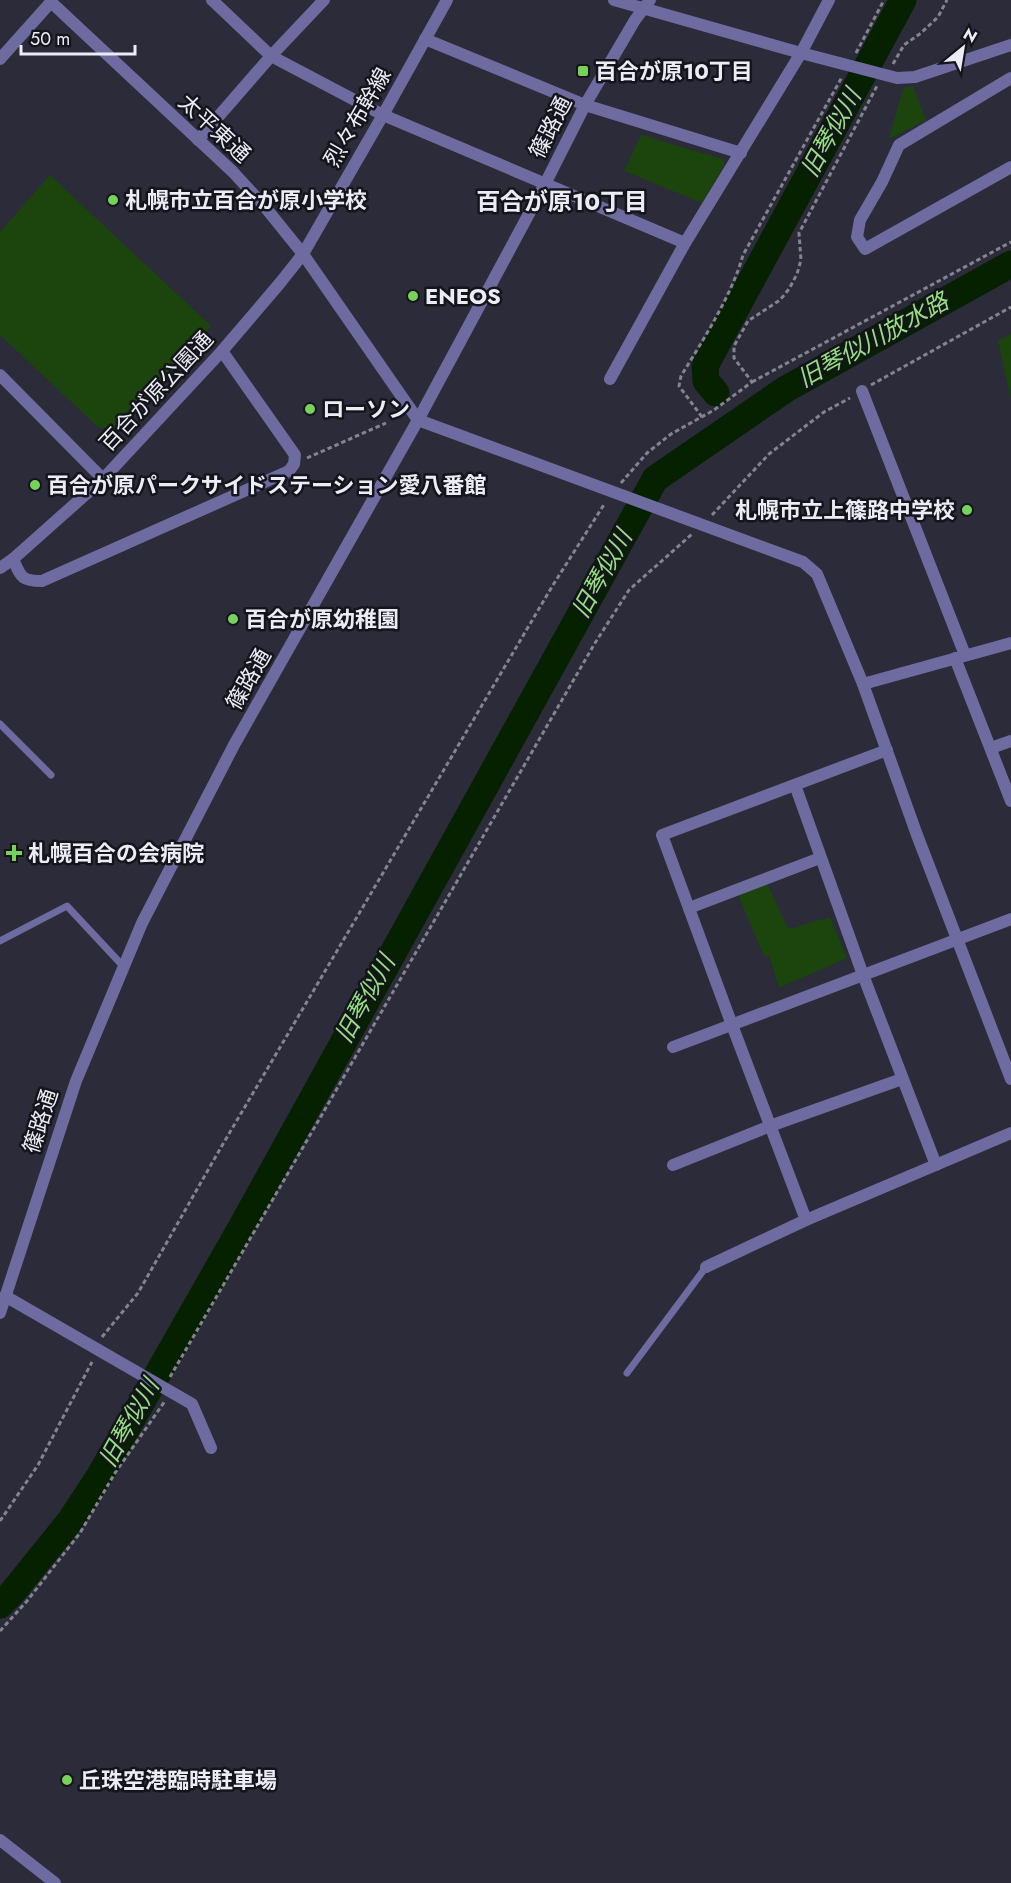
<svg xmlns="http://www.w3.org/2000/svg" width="1011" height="1883" font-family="Jost,'Noto Sans JP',sans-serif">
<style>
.green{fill:#1c440d}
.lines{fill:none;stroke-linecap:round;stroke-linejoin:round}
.river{stroke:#052100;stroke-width:27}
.path{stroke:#848491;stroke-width:3;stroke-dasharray:4.5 3;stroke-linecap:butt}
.service{stroke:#6d6b9f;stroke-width:7}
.minor{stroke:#6d6b9f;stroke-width:12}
.tertiary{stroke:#6d6b9f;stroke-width:12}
.poi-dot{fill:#76d25a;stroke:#14141b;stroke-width:2}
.labels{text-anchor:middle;stroke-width:5;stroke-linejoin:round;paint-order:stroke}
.poi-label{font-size:22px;font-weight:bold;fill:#ececf7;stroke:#14141b;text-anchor:start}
.street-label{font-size:22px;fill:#ececf7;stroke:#14141b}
.water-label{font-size:24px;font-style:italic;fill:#94df7f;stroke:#14141b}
.neighbourhood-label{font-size:24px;font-weight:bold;fill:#ececf7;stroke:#14141b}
</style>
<rect width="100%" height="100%" fill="#2b2b3a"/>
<!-- green -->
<g class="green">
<polygon points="913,86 926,120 889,139 903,89"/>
<polygon points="641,135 723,159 725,164 702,203 624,171"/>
<polygon points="50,175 211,326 119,428 99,428 0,335 0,232"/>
<polygon points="1011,334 1011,400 998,341"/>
<polygon points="767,883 788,929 830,917 847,958 779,988 769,956 764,956 738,895"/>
</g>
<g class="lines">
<!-- river -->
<g class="river">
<polyline points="716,393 706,381 705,366 903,0"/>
<polyline points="0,1605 12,1593 70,1521 99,1477 242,1226 655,479 786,389 1011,264"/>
</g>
<!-- path -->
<g class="path">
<polyline points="856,53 884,0"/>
<polyline points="893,64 904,45 921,33 938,17 947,0"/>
<polyline points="752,382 1011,242"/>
<polyline points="871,385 1011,307"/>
<path d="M702,417L679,386L681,376C703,340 732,295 743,255L842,77"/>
<polyline points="307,458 386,423"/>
<polyline points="621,483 647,453 671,434 714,410 752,382 734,358 734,346 748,321 780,300 789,289 797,274 801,260 799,233 877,86"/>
<polyline points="712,515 769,454 824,412 850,398"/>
<polyline points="102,1337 138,1293 220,1149 553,585 605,503"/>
<polyline points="170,1377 595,643 629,590 692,534"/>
<polyline points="0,1521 38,1465 92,1362"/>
<polyline points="0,1631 27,1601 80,1533 115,1473 165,1401"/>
</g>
<!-- service -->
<g class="service">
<polyline points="0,724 51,775"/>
<polyline points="0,941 67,906 123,966"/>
<polyline points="627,1373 706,1267"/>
</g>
<!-- minor -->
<g class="minor">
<polyline points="212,0 271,56 383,115 685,243"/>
<polyline points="614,0 801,53 897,78 915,77 1011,45"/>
<polyline points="425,39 585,105 741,153"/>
<polyline points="1011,78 899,145 882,182 860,220 857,237 865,249 1011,167"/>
<polyline points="198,140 271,56 324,0"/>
<polyline points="0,375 103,479"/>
<polyline points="610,379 685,243 801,53 829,0"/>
<polyline points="862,391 965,655"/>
<polyline points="418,420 803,562 817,574 863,684 917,835 1011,1079"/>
<path d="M13,559C21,577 21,581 42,581L289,471L294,464L295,455L222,351"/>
<polyline points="955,658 1011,801"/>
<polyline points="863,684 1011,643"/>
<polyline points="991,748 1011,741"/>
<polyline points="795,785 863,975 936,1165"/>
<polyline points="689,908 820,858"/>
<polyline points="673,1047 1011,919"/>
<polyline points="673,1165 770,1126 902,1079"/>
<polyline points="806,1220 732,1025 662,835 887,750"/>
<polyline points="706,1267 806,1220 1011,1133"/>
<polyline points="5,1296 192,1404 211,1448"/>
</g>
<!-- tertiary -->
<g class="tertiary">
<polyline points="0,59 51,2 233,172 265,207 303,254 418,420"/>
<polyline points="0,568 13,559 103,479 222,351 280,283 303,254 383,115 447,0"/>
<polyline points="0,1313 76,1081 142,923 234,745 418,420 545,184 585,105 635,20 650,0"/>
<polyline points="0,1840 55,1883"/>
</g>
</g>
<!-- markers -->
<g class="poi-dot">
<rect x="577" y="65" width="12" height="12" rx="3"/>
<circle cx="113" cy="200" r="6"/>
<circle cx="413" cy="296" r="6"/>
<circle cx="310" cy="409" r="6"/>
<circle cx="35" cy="485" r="6"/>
<circle cx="967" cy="510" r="6"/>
<circle cx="233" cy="619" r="6"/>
<path d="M11 844h6v6h6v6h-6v6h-6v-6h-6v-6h6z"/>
<circle cx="67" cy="1780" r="6"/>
</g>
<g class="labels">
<!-- poi labels -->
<g class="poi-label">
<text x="595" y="79">百合が原10丁目</text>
<text x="125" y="208">札幌市立百合が原小学校</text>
<text x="425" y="304">ENEOS</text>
<text x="322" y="417">ローソン</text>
<text x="47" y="493">百合が原パークサイドステーション愛八番館</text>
<text x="955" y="518" text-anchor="end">札幌市立上篠路中学校</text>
<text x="245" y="627">百合が原幼稚園</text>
<text x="28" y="861">札幌百合の会病院</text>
<text x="79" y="1788">丘珠空港臨時駐車場</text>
</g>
<!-- street labels -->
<g class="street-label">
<text transform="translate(357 117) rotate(-60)" y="8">烈々布幹線</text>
<text transform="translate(550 127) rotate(-63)" y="8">篠路通</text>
<text transform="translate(215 128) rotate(43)" y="8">太平東通</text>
<text transform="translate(156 391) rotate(-47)" y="8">百合が原公園通</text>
<text transform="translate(248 679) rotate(-60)" y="8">篠路通</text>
<text transform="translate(40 1121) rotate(-72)" y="8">篠路通</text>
</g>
<!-- water labels -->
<g class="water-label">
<text transform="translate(831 133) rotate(-61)" y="8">旧琴似川</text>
<text transform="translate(873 340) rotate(-29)" y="8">旧琴似川放水路</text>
<text transform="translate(602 574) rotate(-61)" y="8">旧琴似川</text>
<text transform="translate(365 999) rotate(-61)" y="8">旧琴似川</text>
<text transform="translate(129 1423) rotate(-61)" y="8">旧琴似川</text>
</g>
<!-- neighbourhood labels -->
<g class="neighbourhood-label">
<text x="562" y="210">百合が原10丁目</text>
</g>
</g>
<!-- north arrow -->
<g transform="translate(963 48) rotate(30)" stroke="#14141b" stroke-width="4.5" paint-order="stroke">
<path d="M0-4.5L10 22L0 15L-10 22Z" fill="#ececf7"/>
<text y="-9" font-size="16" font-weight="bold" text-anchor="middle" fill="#ececf7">N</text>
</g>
<!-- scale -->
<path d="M21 45v9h114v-9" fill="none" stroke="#ececf7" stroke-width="3"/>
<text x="30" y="45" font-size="18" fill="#ececf7" stroke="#14141b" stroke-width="4.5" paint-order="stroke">50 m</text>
</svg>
